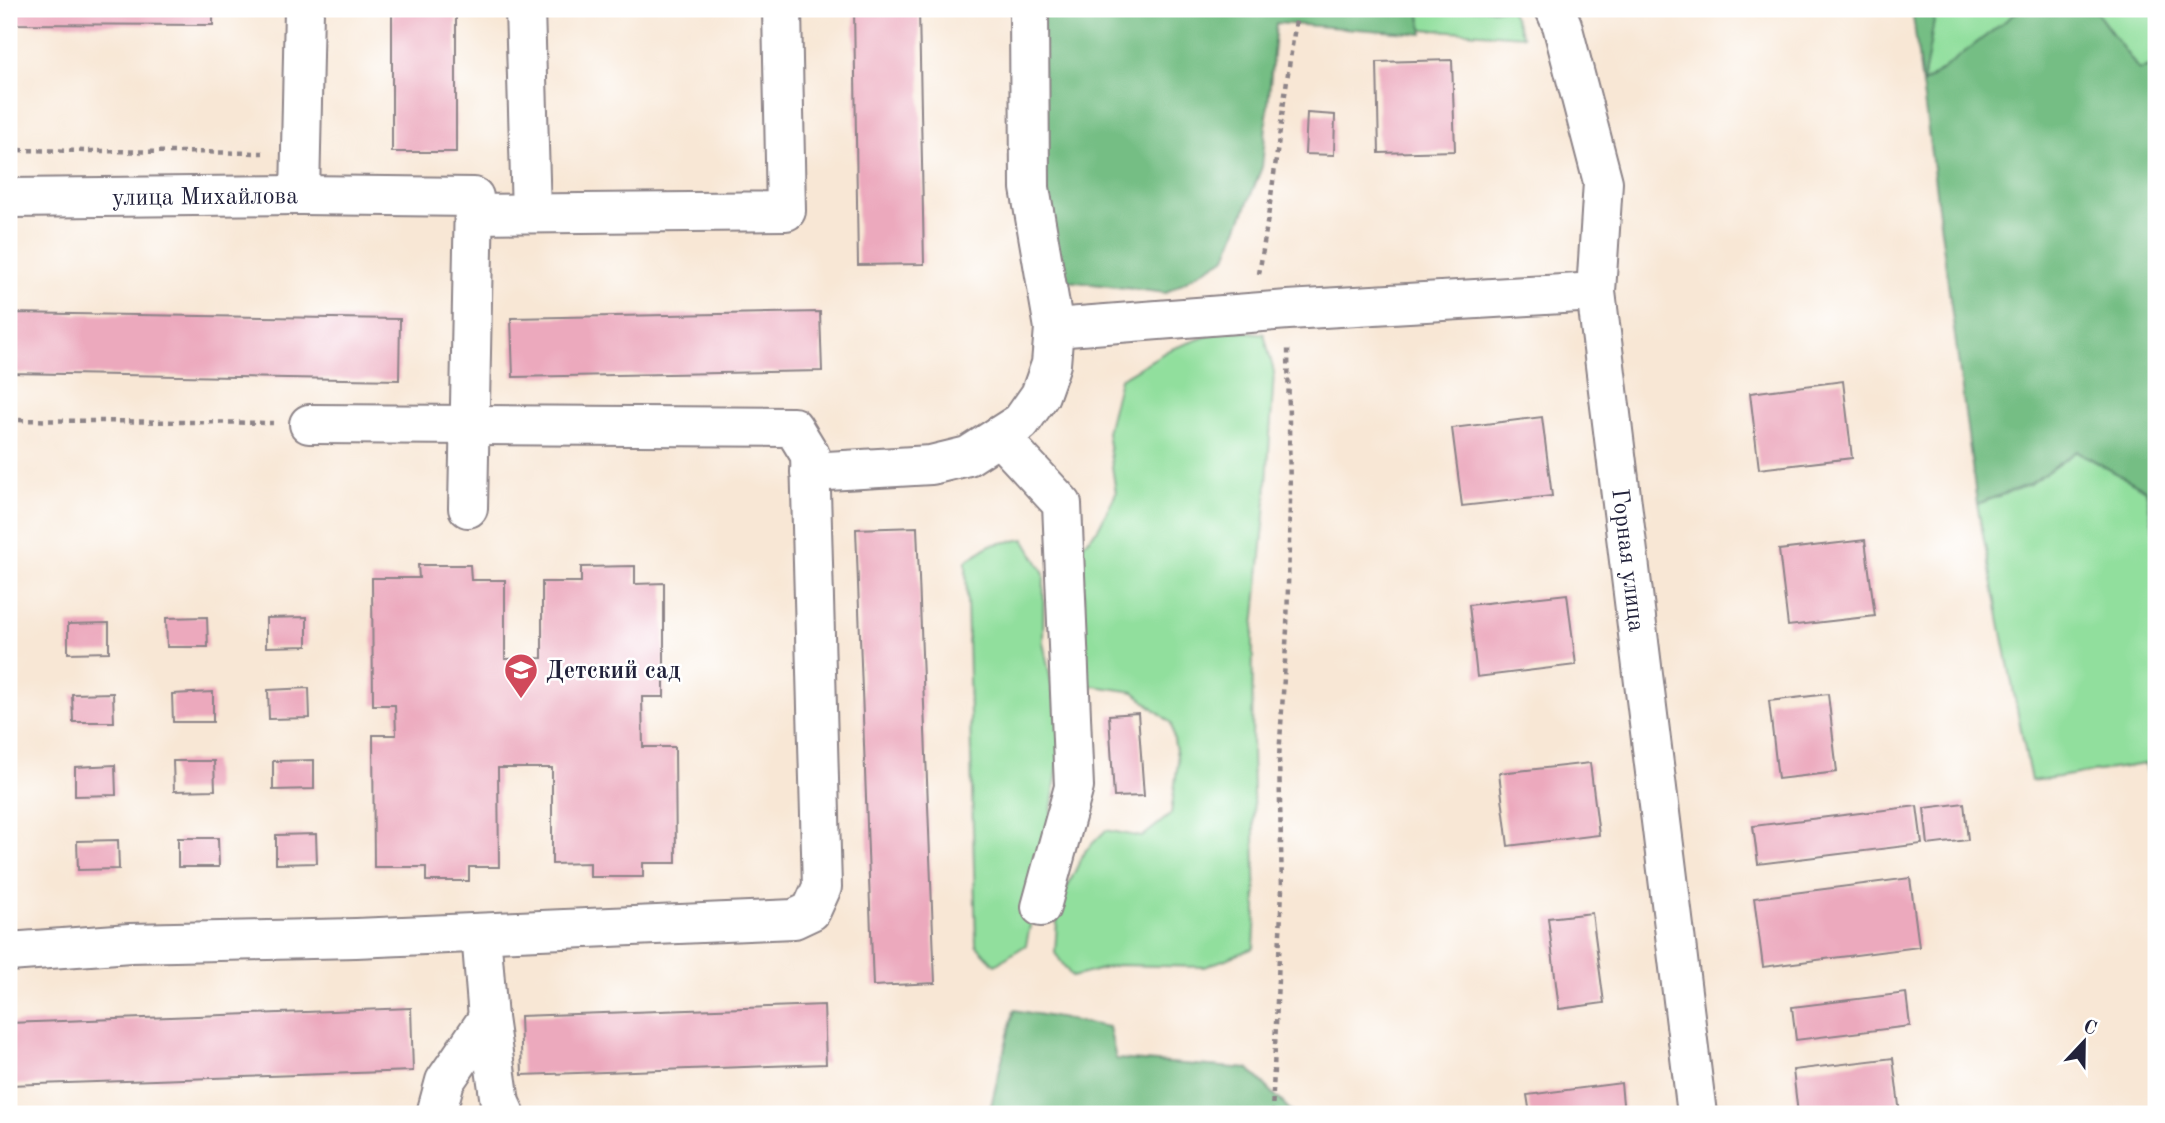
<svg xmlns="http://www.w3.org/2000/svg" width="2165" height="1123" font-family="'Old Standard TT',serif">
<style>
.green{fill:#91df9d;stroke:#5a806c;stroke-width:2}
.forest{fill:#74be84;stroke:#4b7060;stroke-width:2}
.building{fill:#eca9bd}
.lines{fill:none;stroke-linecap:round;stroke-linejoin:round}
.minor-casing{stroke:#8d8488;stroke-width:42}
.path{stroke:#8d8488;stroke-width:4.5;stroke-dasharray:5 5;stroke-linecap:butt}
.minor{stroke:#fff;stroke-width:38}
.labels{text-anchor:middle;stroke-width:5;stroke-linejoin:round;paint-order:stroke}
.street-label{font-size:24px;fill:#22223b;stroke:#fff}
.poi-label{font-size:24px;font-weight:bold;fill:#22223b;stroke:#fff;text-anchor:start}
</style>
<rect width="100%" height="100%" fill="#fff"/>
<filter id="ink" filterUnits="userSpaceOnUse"><feTurbulence type="fractalNoise" baseFrequency=".0143" numOctaves="2"/><feDisplacementMap in="SourceGraphic" scale="14" xChannelSelector="R" yChannelSelector="G"/><feConvolveMatrix kernelMatrix="1 2 1 2 8 2 1 2 1" color-interpolation-filters="sRGB"/></filter>
<filter id="wash" filterUnits="userSpaceOnUse"><feTurbulence type="fractalNoise" baseFrequency=".00686" numOctaves="4" result="noise"/><feDisplacementMap in="SourceGraphic" scale="28" xChannelSelector="R" yChannelSelector="G"/><feGaussianBlur stdDeviation="1.57" result="paint"/><feColorMatrix in="noise" values="0 0 0 0 0 0 0 0 0 0 0 0 0 0 0 0 0 1.4 0 .05"/><feComposite in="paint" operator="in"/></filter>
<g filter="url(#wash)">
<rect width="100%" height="100%" fill="#f8e7d5"/>
<!-- green -->
<g class="green">
<polygon points="1419,9 1510,9 1523,36 1422,29"/>
<polygon points="1936,9 2021,9 1922,85"/>
<polygon points="2094,9 2156,9 2156,65 2139,70"/>
<polygon points="1227,329 1264,334 1274,372 1265,515 1253,637 1252,750 1256,911 1254,948 1205,967 1117,965 1072,977 1055,953 1058,907 1084,852 1106,830 1142,837 1171,814 1178,762 1171,723 1134,692 1087,685 1081,546 1098,529 1116,493 1107,432 1120,379 1169,350"/>
<polygon points="2076,451 2146,490 2156,542 2156,835 2146,764 2031,781 1977,504 2030,484"/>
<polygon points="1024,539 1044,573 1043,642 1062,735 1045,855 1026,945 995,965 976,945 966,561 990,545"/>
</g>
<!-- forest -->
<g class="forest">
<polygon points="1039,9 1419,9 1423,34 1276,23 1262,167 1226,257 1166,293 1060,280 1047,220"/>
<polygon points="1912,9 1936,9 1923,84 2021,9 2094,9 2139,70 2156,65 2156,542 2146,490 2077,451 2030,484 1977,504"/>
<polygon points="1014,1010 1109,1027 1116,1059 1249,1069 1294,1114 989,1114"/>
</g>
<g id="blocks">
<!-- building -->
<g class="building">
<polygon points="9,9 213,9 213,25 9,24"/>
<rect x="392" y="9" width="64" height="143"/>
<polygon points="854,9 919,9 924,264 858,265"/>
<polygon points="1452,60 1455,151 1379,153 1377,62"/>
<polygon points="1307,113 1335,115 1334,155 1305,154"/>
<polygon points="820,312 822,371 513,377 511,318"/>
<polygon points="9,313 400,319 399,380 9,373"/>
<polygon points="1843,381 1852,458 1759,469 1750,393"/>
<polygon points="1542,417 1552,496 1462,506 1452,428"/>
<polygon points="917,527 935,983 873,986 856,529"/>
<polygon points="1865,540 1875,616 1788,626 1779,550"/>
<polygon points="418,565 470,565 471,580 505,580 505,659 542,658 542,582 581,582 581,567 635,566 635,584 664,583 664,697 642,697 643,747 675,747 676,863 643,863 643,877 590,877 590,863 552,864 552,768 498,768 499,867 469,867 469,881 426,881 426,867 374,867 373,735 396,735 395,705 373,705 372,578 419,578"/>
<polygon points="1567,594 1576,665 1477,677 1469,605"/>
<polygon points="207,617 208,647 167,647 166,618"/>
<polygon points="307,617 307,646 266,647 266,618"/>
<polygon points="109,623 109,652 68,653 68,624"/>
<polygon points="309,688 310,718 269,719 268,690"/>
<polygon points="213,692 213,722 173,722 172,694"/>
<polygon points="113,693 114,722 73,722 72,694"/>
<polygon points="1828,694 1837,772 1778,779 1769,701"/>
<polygon points="1138,713 1144,796 1114,797 1109,715"/>
<polygon points="314,760 314,789 273,790 273,761"/>
<polygon points="173,761 214,761 215,790 174,791"/>
<polygon points="1590,763 1599,835 1508,846 1499,773"/>
<polygon points="115,765 116,795 75,796 75,767"/>
<polygon points="1964,803 1968,840 1928,845 1924,808"/>
<polygon points="1917,806 1922,844 1758,864 1753,826"/>
<polygon points="316,834 317,863 276,864 276,835"/>
<polygon points="178,838 218,838 219,867 178,867"/>
<polygon points="118,840 119,869 78,870 77,841"/>
<polygon points="1910,878 1919,947 1763,967 1754,898"/>
<polygon points="1592,913 1604,1003 1559,1009 1548,918"/>
<polygon points="1906,993 1910,1026 1796,1040 1792,1007"/>
<polygon points="824,1005 826,1064 522,1075 520,1016"/>
<polygon points="411,1008 413,1071 9,1085 9,1023"/>
<polygon points="1893,1058 1900,1114 1798,1114 1793,1070"/>
<polygon points="1621,1083 1624,1114 1530,1114 1527,1095"/>
</g>
</g>
</g>
<g filter="url(#ink)">
<use href="#blocks" fill-opacity="0" stroke="#8d8488" stroke-width="2"/>
<g class="lines">
<!-- minor casing -->
<g class="minor-casing">
<g id="minor">
<polyline points="525,9 531,213"/>
<path id="s1" d="M1555,9L1562,25L1603,182L1596,292L1697,1114"/>
<polyline points="300,195 304,9"/>
<path id="s2" d="M9,198L300,195L474,197L468,508"/>
<polyline points="474,214 786,211 782,9"/>
<polyline points="1054,328 1288,310 1596,292"/>
<polyline points="999,436 1062,504 1074,787 1041,907"/>
<polyline points="810,472 931,465 968,456 1021,422 1040,395 1051,364 1054,328 1030,188 1029,9"/>
<polyline points="481,933 488,1018 500,1103 505,1114"/>
<polyline points="9,952 130,943 356,938 794,919 811,911 822,887 810,455 793,427 309,424"/>
<polyline points="436,1114 445,1081 488,1018"/>
</g>
</g>
<!-- path -->
<g class="path">
<polyline points="9,150 263,153"/>
<path d="M1259,274C1274,186 1283,97 1298,9"/>
<polyline points="9,420 273,423"/>
<polyline points="1272,1114 1282,889 1279,758 1287,629 1290,501 1288,346"/>
</g>
<!-- minor -->
<use href="#minor" class="minor"/>
</g>
</g>
<!-- icons -->
<defs>
<g id="school-pin" transform="scale(1.75)"><path d="M0 17L-7.5 6A9.5 9.5 0 1 1 7.5 6Z" fill="#d1495b" stroke="#fff"/><path d="M0-5L7-2L0 1L-7-2ZM-4 1L0 2.5L4 1V4Q0 6-4 4Z" fill="#fff"/></g>
</defs>
<g fill-rule="evenodd">
<use href="#school-pin" x="521" y="670"/>
</g>
<g class="labels">
<!-- street labels -->
<g class="street-label">
<text dy="8" stroke="none"><textPath href="#s2" startOffset="196">улица Михайлова</textPath></text>
<text dy="8" stroke="none"><textPath href="#s1" startOffset="560">Горная улица</textPath></text>
</g>
<!-- poi labels -->
<g class="poi-label">
<text x="546" y="678">Детский сад</text>
</g>
</g>
<!-- margin -->
<rect width="2165" height="1123" fill="none" stroke="#fff" stroke-width="35"/>
<!-- north arrow -->
<g transform="translate(2084 1042) rotate(22)" stroke="#ffffff" stroke-width="5" paint-order="stroke">
<path d="M0-5L12 26L0 18L-12 26Z" fill="#22223b"/>
<text y="-10" font-size="19" font-weight="bold" text-anchor="middle" fill="#22223b">С</text>
</g>
</svg>
